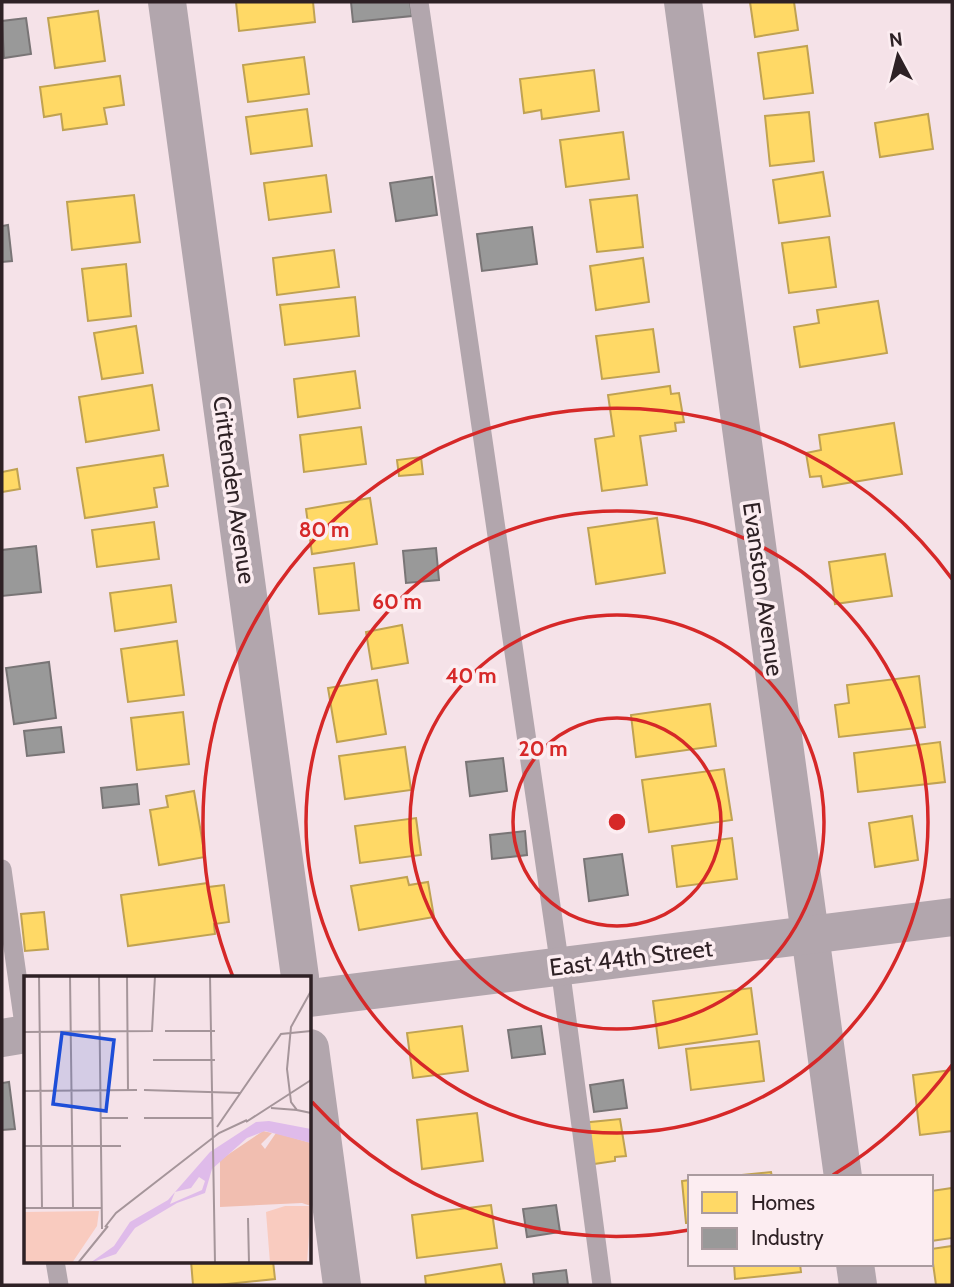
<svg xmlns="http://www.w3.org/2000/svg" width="954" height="1287" font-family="Cabin,sans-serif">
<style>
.homes{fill:#ffd966;stroke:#c0a252;stroke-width:2}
.industry{fill:#999;stroke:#797576;stroke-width:2}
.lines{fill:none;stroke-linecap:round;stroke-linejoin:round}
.service{stroke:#b2a6ad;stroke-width:19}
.minor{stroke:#b2a6ad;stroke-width:38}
.ring{fill:none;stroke:#d62828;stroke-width:3.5}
.labels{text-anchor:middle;stroke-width:7;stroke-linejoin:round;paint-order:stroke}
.street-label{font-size:24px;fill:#2e2125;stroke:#fcedf1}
.inset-road{fill:none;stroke:#a5959a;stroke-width:2}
.view{fill:#1d4ed8;fill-opacity:0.15;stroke:#1d4ed8;stroke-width:3.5}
.inset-edge{fill:none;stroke:#2e2125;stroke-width:3.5}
.centre{fill:#d62828;stroke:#fcedf1;stroke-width:3.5}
.ring-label{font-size:21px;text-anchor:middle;font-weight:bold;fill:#d62828;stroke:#fcedf1;stroke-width:7;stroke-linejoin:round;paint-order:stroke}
</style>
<rect width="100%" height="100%" fill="#f5e2e8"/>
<!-- homes -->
<g class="homes">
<polygon points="236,2 313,2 315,22 239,31"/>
<polygon points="750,2 794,2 798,30 755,37"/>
<polygon points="98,11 105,61 55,68 48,18"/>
<polygon points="807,46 813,93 764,99 758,53"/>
<polygon points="304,57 309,94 248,102 243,65"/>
<polygon points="594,70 599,111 542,119 541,110 524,113 520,79"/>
<polygon points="120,76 124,105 104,108 107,124 63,130 61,114 44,117 40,87"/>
<polygon points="307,109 312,146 251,154 246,117"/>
<polygon points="809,112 814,161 770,166 765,116"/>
<polygon points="928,114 933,149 880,157 875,123"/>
<polygon points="623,132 629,179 566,187 560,140"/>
<polygon points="823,172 830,216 779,223 773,180"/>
<polygon points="326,175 331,212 269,220 264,183"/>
<polygon points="134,195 140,242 72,250 67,202"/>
<polygon points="637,195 643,247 597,252 590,200"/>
<polygon points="829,237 836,287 789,293 782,243"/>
<polygon points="334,250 339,287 277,295 273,258"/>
<polygon points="643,258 649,302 596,310 590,266"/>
<polygon points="126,264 131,316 88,321 82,269"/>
<polygon points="355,297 359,336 285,345 280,305"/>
<polygon points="878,301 887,353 800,367 794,327 819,323 817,310"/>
<polygon points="136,326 143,373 102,379 94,333"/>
<polygon points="653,329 659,372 602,379 596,336"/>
<polygon points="355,371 360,408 298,417 294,379"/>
<polygon points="152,385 159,430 86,442 79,397"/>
<polygon points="670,386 671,394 679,393 684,422 675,423 676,431 640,436 647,485 602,491 595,439 614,436 608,395"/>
<polygon points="894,423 902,474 823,487 821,476 810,477 806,453 821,450 819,435"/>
<polygon points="361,427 366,464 304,472 300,435"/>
<polygon points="163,455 168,486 154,488 157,507 85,518 77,468"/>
<polygon points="421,457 423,474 399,476 397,460"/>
<polygon points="17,469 20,489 2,492 2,472"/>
<polygon points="370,498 377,544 312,554 306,509"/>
<polygon points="657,518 665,573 596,584 588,528"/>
<polygon points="154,522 159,559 97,567 92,530"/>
<polygon points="885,554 892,596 835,604 829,562"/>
<polygon points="354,563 359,610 319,614 314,568"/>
<polygon points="171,585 176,622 115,631 110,593"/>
<polygon points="402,625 408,663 372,669 366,632"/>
<polygon points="177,641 184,695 128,702 121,649"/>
<polygon points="919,676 925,727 839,737 835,705 849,703 847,685"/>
<polygon points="377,680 386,734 337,742 328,688"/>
<polygon points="710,704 716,746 636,757 631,715"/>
<polygon points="183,712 189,764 137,770 131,718"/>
<polygon points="940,742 945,782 858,792 854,753"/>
<polygon points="405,747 411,790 345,799 339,756"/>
<polygon points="724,769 732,820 649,832 642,780"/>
<polygon points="194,791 205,857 159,865 150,810 168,807 166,796"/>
<polygon points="912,816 918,860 875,867 869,823"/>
<polygon points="416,818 421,855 360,863 355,826"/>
<polygon points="732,838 737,879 677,887 672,846"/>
<polygon points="407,877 409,885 428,882 434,917 359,930 351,886"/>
<polygon points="208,883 208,887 224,885 229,922 214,924 215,934 128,946 121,895"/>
<polygon points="44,912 48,949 25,951 21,914"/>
<polygon points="751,988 757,1034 659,1048 653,1001"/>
<polygon points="462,1026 468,1071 413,1078 407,1033"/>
<polygon points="759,1041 764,1081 691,1090 686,1049"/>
<polygon points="952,1070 952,1131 920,1135 913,1075"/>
<polygon points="477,1113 483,1161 422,1169 417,1120"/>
<polygon points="620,1119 626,1156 615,1157 615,1161 587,1165 581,1123"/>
<polygon points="771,1172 772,1177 722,1177"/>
<polygon points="690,1180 690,1223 686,1223 682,1181"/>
<polygon points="952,1188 952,1238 931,1241 931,1191"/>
<polygon points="491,1205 497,1248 417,1258 412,1215"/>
<polygon points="952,1246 952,1285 936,1285 931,1249"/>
<polygon points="191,1261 273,1261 275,1279 217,1285 193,1285"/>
<polygon points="501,1264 505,1285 426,1285 425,1276"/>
<polygon points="734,1264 800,1264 801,1272 735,1279"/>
</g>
<!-- industry -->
<g class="industry">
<polygon points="351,2 410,2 412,16 353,22"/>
<polygon points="26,18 31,54 4,58 2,21"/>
<polygon points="432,177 437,215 396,221 390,183"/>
<polygon points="8,225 12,261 2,262 2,226"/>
<polygon points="532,227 537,264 482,271 477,234"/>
<polygon points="36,546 41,592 2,596 2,550"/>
<polygon points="436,548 439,580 406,583 403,551"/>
<polygon points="49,662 56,718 14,724 6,668"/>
<polygon points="61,727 64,752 27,756 24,731"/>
<polygon points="503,758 507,791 470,796 466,762"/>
<polygon points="137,784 139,804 103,808 101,788"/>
<polygon points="525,831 527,855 492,859 490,835"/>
<polygon points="622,854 628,895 589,901 584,859"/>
<polygon points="541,1026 545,1054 512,1058 508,1030"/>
<polygon points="623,1080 627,1108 594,1112 590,1085"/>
<polygon points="9,1082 15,1129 2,1130 2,1083"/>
<polygon points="556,1205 560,1232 527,1237 523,1209"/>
<polygon points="566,1270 568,1285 534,1285 533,1274"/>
</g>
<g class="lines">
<!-- service -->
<g class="service">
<polyline points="419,2 560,967 602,1285"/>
<polyline points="2,869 26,1039"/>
<polyline points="55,1261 59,1285"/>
</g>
<!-- minor -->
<g class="minor">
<polyline points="167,2 300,977"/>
<polyline points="683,2 843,1177"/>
<polyline points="310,998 952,917"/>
<polyline points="2,1038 26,1034"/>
<polyline points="310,1048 342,1285"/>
<polyline points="855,1264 858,1285"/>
</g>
</g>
<!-- distance rings -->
<g class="ring">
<circle cx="617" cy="822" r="104"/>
<circle cx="617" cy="822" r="207"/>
<circle cx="617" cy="822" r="311"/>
<path d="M952 1065A414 414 0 0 1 833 1175M689 1230A414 414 0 0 1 312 1102M233 977A414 414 0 0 1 952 579"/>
</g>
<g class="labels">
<!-- street labels -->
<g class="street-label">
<text transform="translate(234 490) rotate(82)" y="8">Crittenden Avenue</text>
<text transform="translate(763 589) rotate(82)" y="8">Evanston Avenue</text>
<text transform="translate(631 958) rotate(-7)" y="8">East 44th Street</text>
</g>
</g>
<!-- overview -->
<g transform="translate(24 976)">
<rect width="287" height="287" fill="#f5e2e8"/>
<path d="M261,230H287L283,287H246L242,236ZM75,235L73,250L48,287H0V236Z" fill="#f9cbbf"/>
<path d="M239,155L248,157L237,168L241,173L252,157L287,167V230L278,227L196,231V184Z" fill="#f1beb0"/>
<path d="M245,145L287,153V167L241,155L223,162L188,193L181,217L153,227L111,252L92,278L66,287L90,270L106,246L144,224L186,176L232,146ZM175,201L181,205L178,214L146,228L151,216L167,212Z" fill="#dfbbea" fill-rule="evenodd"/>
<path class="inset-road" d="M15,0L18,232M46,0L49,232M75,0L78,253M103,0L104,114M186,0L191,287M287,15L267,51L263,93L267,126L273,134L287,137M141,55H191M0,56L128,55L131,0M129,84H191M120,114L216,117M0,115L113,114M247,132L273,134M76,142H104M120,142H189M222,146L287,104M193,151L257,58L287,55M0,170H97M0,232H78M224,242L225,287M81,251L92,237L195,157L223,144M54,287L84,250"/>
<path class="view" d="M38,57L90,64L82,135L29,128Z"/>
<rect width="287" height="287" class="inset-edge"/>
</g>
<circle cx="617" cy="822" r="10" class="centre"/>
<g class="ring-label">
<text x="324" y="537">80 m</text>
<text x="397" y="609">60 m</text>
<text x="471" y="683">40 m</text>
<text x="543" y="756">20 m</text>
</g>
<!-- border -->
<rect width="954" height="1287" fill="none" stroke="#2e2125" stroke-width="7"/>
<!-- legend -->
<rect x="688" y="1175" width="245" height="91" fill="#fcedf1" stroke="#aa9b9f" stroke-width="2"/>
<rect x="702" y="1192" width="35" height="21" fill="#ffd966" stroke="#aa9b9f" stroke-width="2"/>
<text x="751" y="1210" font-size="21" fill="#2e2125">Homes</text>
<rect x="702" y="1228" width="35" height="21" fill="#999999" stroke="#aa9b9f" stroke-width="2"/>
<text x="751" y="1245" font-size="21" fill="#2e2125">Industry</text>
<!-- north arrow -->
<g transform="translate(898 56) rotate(353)" stroke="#fcedf1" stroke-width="5" paint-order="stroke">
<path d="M0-5L12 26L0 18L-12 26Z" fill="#2e2125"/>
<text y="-10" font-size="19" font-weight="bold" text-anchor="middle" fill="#2e2125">N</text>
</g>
</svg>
